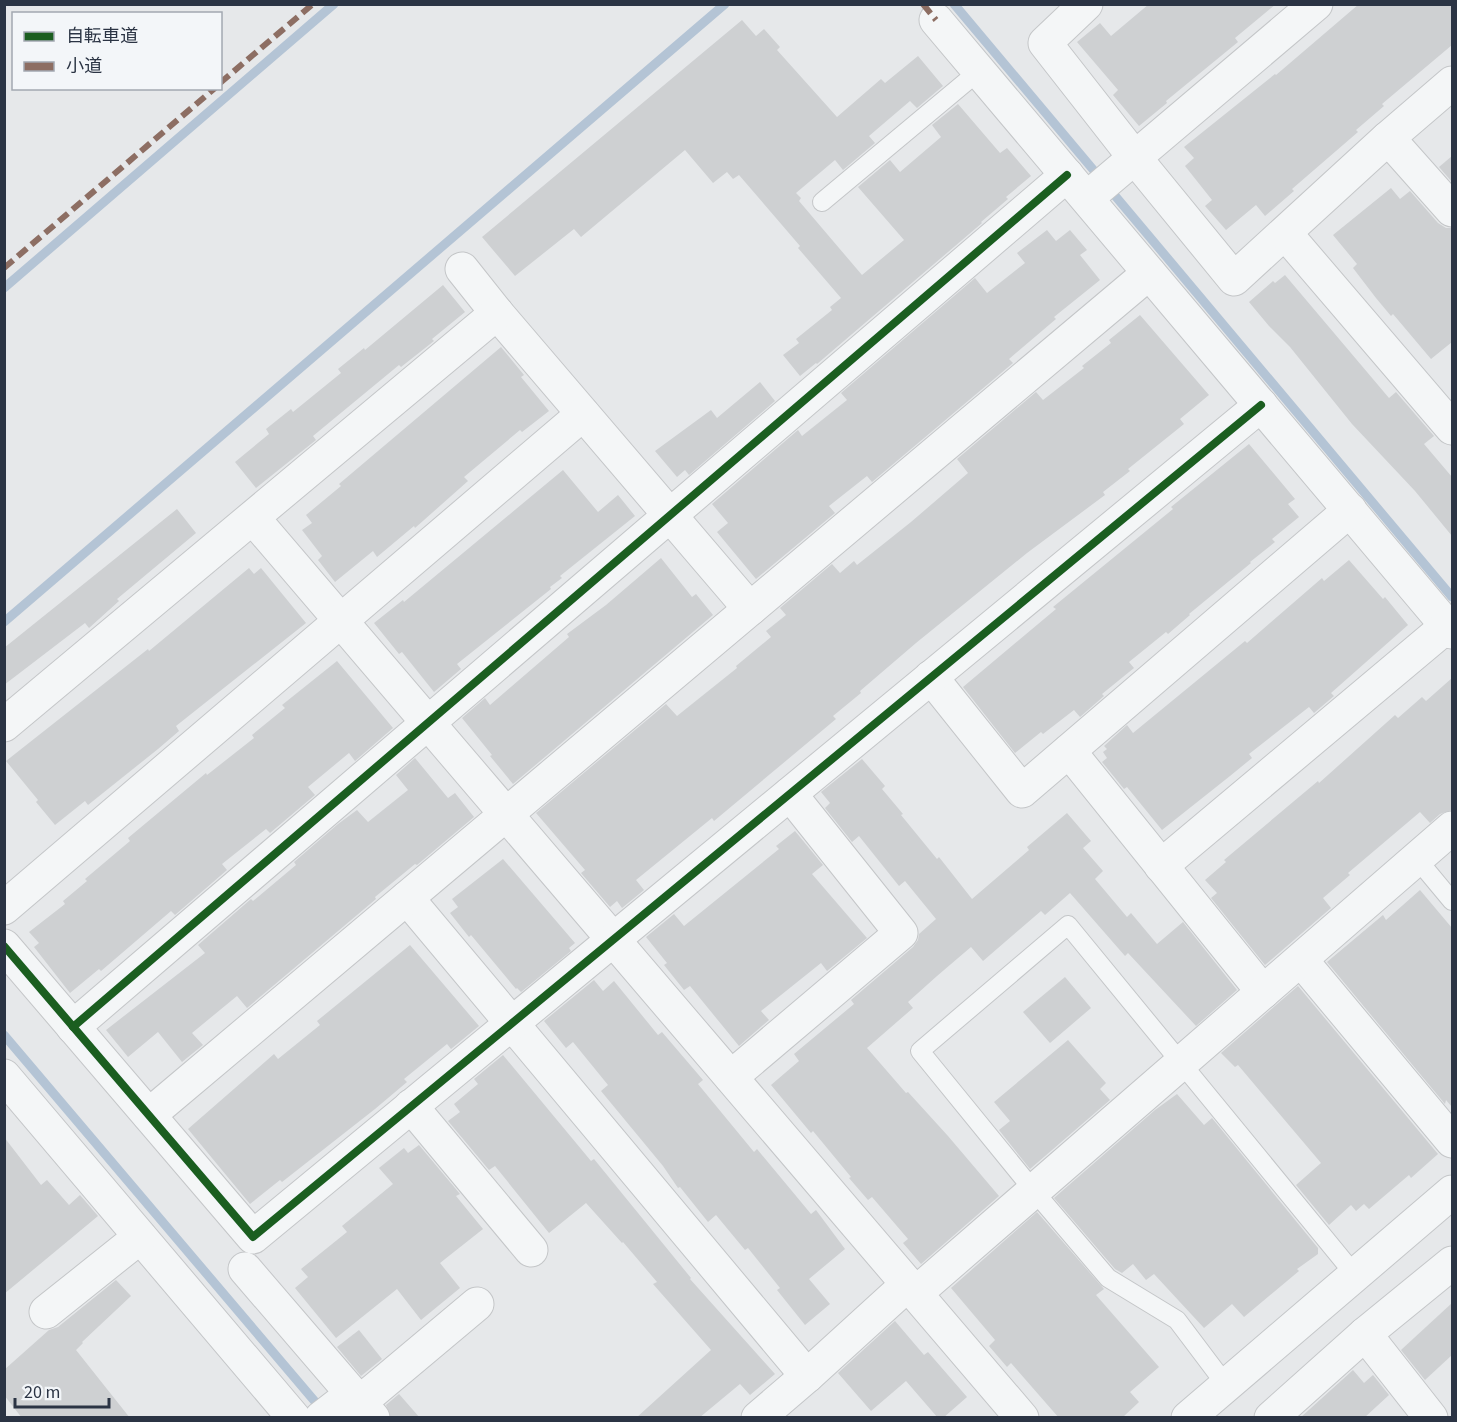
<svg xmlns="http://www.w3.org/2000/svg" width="1457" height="1422" font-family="'Source Sans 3','Noto Sans JP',sans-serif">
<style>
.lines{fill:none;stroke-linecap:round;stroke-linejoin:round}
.stream{stroke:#b4c4d5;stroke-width:9}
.building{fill:#ced0d2}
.service-casing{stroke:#c4c6c8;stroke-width:20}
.minor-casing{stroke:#c4c6c8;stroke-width:35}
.tertiary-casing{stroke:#c4c6c8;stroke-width:35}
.service{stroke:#f4f6f7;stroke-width:18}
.minor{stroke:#f4f6f7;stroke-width:33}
.tertiary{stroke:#f4f6f7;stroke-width:33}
.quiet{stroke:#8d6e63;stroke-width:6;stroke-dasharray:12 6;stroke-linecap:butt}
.cycleway-casing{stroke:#f3f6f9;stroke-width:11}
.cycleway{stroke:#1b5e20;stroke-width:8}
</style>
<rect width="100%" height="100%" fill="#e6e8ea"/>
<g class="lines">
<!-- stream -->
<g class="stream">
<polyline points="954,4 1452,597"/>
<polyline points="4,288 334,4"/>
<polyline points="4,622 725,4"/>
<polyline points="4,1035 323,1411"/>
</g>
</g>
<!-- building -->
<g class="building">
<polygon points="1149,4 1276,4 1235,38 1238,42 1166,101 1167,103 1139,126 1113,95 1118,90 1077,42 1100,23 1111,36"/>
<polygon points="1359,4 1452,4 1452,45 1382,104 1384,106 1356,130 1358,132 1292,189 1294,191 1265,216 1256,205 1226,230 1205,206 1212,200 1185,166 1194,158 1184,147 1275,74 1276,75"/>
<polygon points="742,20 756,36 764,29 780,47 777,50 837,117 881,79 885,83 918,56 943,86 917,108 910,101 869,136 875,143 843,170 835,160 796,193 801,198 799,201 862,275 904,240 858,187 890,160 900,172 941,137 932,125 958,104 1000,153 1007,148 1031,176 1006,197 1008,199 981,222 982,223 817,364 816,363 800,376 783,355 799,343 796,339 832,310 830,307 841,298 798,248 800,246 739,175 733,179 727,172 713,183 685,150 581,237 574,229 515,276 482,237"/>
<polygon points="1452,156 1452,182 1439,167"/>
<polygon points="1391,188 1400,199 1410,191 1438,223 1446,228 1452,228 1452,342 1431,359 1393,314 1391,316 1376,298 1353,268 1357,264 1333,235"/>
<polygon points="1047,230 1056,241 1070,230 1087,250 1080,255 1100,280 1054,317 1056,319 1009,359 1013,363 872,482 867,476 829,506 835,513 756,579 717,532 728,523 712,504 798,430 802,436 847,400 841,393 975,278 987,293 1025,263 1017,253"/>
<polygon points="1285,275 1389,398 1396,392 1434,436 1424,444 1452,477 1452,536 1415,491 1352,424 1290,347 1269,326 1249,302 1273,281 1275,283"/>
<polygon points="443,285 465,312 432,339 434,341 401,367 399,365 313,436 316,440 256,488 235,462 269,434 266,429 291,409 293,412 341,373 338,369 364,348 365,350"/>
<polygon points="1140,315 1209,395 1180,419 1184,424 1128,469 1130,471 1103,492 1105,495 1027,553 916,643 860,691 861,693 833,716 836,719 714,821 712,818 636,880 644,890 622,908 617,901 610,907 581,873 585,870 536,813 666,704 677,716 737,668 736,666 771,637 766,631 786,615 780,608 832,564 840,573 854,561 857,565 911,522 968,473 957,459 1036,392 1043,400 1084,368 1082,366 1111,343 1109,340"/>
<polygon points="501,347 524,375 521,377 549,411 522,432 520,430 464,477 468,481 415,528 414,526 377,557 373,551 335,582 318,560 322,556 302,530 312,523 306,515 341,486 339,484"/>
<polygon points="760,382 775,401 689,475 685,470 677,477 655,451 711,410 717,418"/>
<polygon points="1249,444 1295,499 1288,504 1299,517 1272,539 1275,542 1250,562 1251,563 1189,614 1190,615 1168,634 1166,632 1129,662 1134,668 1102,694 1104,696 1080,717 1074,710 1043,734 1041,732 1015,753 963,687 1056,609 1053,607 1173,509 1171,507"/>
<polygon points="563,470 598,512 618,495 635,516 560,576 562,578 550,587 551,589 457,664 461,669 434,692 402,652 399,654 374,623 403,600 404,602"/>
<polygon points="177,509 196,533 117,599 119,601 89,628 85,623 4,685 4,648"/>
<polygon points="661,558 692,597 696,594 713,615 513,784 490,756 492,755 462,718 485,698 490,705 569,637 567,634 606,605"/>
<polygon points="1349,560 1383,599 1385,597 1408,625 1331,693 1334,696 1314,713 1309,707 1249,754 1252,758 1230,776 1162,830 1127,787 1124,789 1102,762 1107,758 1103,752 1107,749 1104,746 1127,725 1133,733 1245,641 1247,643 1322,578 1324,581"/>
<polygon points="249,568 254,574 261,568 306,623 176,726 179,731 158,749 88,805 85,801 55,825 36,802 38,800 6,761 148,649 149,651"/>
<polygon points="337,661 393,728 355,761 349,753 308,787 315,795 270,833 266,829 222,864 227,870 175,915 171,911 101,971 99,969 70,993 34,947 39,943 29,932 65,904 63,901 87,881 85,879 130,841 128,838 206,773 207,775 254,738 252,735 285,708 282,705"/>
<polygon points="1452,678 1452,810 1440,814 1430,823 1420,812 1348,873 1350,875 1323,898 1331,908 1265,965 1211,898 1217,893 1205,880 1226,862 1224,860 1318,781 1319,783 1395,715 1398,718 1422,697 1426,701"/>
<polygon points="415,758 448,798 455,793 474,817 417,865 415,864 375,897 376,899 247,1008 237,996 192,1033 203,1045 182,1062 158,1032 128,1057 106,1030 205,953 198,945 251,899 253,901 296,865 294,862 338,824 357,810 368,822 408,790 396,775"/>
<polygon points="862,759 885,786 882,789 903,814 901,815 937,859 939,857 972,899 1029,850 1027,847 1067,813 1091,841 1083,848 1103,871 1095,879 1127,917 1131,913 1157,944 1183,922 1237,990 1196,1026 1128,953 1125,956 1070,893 1045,915 1041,911 983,961 971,947 937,976 908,1002 913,1008 867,1048 906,1093 908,1092 948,1136 999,1196 921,1264 903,1243 908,1239 872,1197 868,1200 849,1178 851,1177 813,1131 811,1133 771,1085 799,1061 794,1054 854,1004 851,1000 913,947 918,940 919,934 936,919 905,881 899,886 859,836 852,842 825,808 830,803 821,792"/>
<polygon points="795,831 823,865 812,874 867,938 827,971 821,963 761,1011 769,1020 739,1046 690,986 684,990 664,965 667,963 646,937 674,914 684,926 779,849 776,846"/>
<polygon points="503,859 575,943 569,948 571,951 521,992 517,988 516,989 471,935 469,937 450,913 458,907 452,899"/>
<polygon points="1420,890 1452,928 1452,1107 1446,1100 1445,1104 1327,962 1383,915 1386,920"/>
<polygon points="410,945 479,1026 451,1049 447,1044 404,1079 407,1082 375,1109 282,1182 280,1180 250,1204 188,1129 274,1054 278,1059 320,1025 317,1021"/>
<polygon points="1065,977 1091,1008 1050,1043 1023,1012"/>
<polygon points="594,980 603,991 614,981 658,1035 662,1032 703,1080 698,1084 754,1152 757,1149 811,1214 816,1210 845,1249 809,1279 830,1304 805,1325 777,1290 780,1288 748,1248 745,1250 716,1215 708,1222 680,1187 678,1188 663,1166 601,1091 608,1085 573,1042 566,1048 544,1021"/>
<polygon points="1298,986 1438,1154 1411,1178 1409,1175 1369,1209 1364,1204 1356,1211 1351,1205 1329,1225 1296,1185 1321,1163 1238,1065 1235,1067 1221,1053"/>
<polygon points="1068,1040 1106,1083 1100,1089 1110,1100 1030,1169 999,1130 1010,1121 994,1102"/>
<polygon points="503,1055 591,1161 594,1159 691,1278 690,1279 775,1374 750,1395 740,1384 699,1418 636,1418 711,1350 653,1284 657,1282 623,1242 622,1243 586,1203 549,1233 495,1166 489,1170 448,1121 460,1112 454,1104 478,1084 474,1079"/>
<polygon points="1177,1094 1204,1125 1212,1118 1318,1248 1318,1254 1297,1269 1299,1271 1244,1317 1232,1304 1204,1328 1154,1274 1146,1280 1133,1264 1122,1273 1115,1269 1054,1198 1155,1110"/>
<polygon points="4,1137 41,1185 47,1180 69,1205 80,1195 98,1216 4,1294"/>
<polygon points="419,1145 460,1194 456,1196 483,1229 440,1263 460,1288 421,1320 397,1289 336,1338 295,1288 308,1277 301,1269 347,1232 342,1226 393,1184 379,1168 404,1148 408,1153"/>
<polygon points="1037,1212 1104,1289 1096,1295 1159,1367 1130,1392 1139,1402 1122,1418 1059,1418 1011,1363 1007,1367 989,1346 995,1340 951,1288"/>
<polygon points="116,1280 131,1296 82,1342 83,1343 76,1350 130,1418 22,1418 4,1395 4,1370 49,1330 58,1327"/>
<polygon points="1452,1303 1452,1355 1425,1380 1401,1350"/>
<polygon points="895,1321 924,1355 928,1352 967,1397 943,1418 938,1418 906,1381 871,1411 838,1373"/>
<polygon points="359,1330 382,1359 361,1376 337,1347"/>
<polygon points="1353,1370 1364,1383 1373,1375 1389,1395 1364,1418 1300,1418"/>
<polygon points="399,1394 420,1418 391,1418 386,1405"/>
</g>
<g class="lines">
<!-- service casing -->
<g class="service-casing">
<g id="service">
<polyline points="822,202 979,71"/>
<polyline points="1417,859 1452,901"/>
<polyline points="1226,1385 1177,1320 1108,1278 1034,1191 920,1051 1068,925 1355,1275"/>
</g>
</g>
<!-- minor casing -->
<g class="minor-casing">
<g id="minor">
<polyline points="1086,4 1045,43 1135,158 1234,279 1388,138 1452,210"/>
<polyline points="936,20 1452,632"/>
<polyline points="1388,138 1452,83"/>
<polyline points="1087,198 1316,4"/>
<polyline points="1285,233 1452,428"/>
<polyline points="462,269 497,313 750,609"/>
<polyline points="253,518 1022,1418"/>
<polyline points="931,677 1022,791 1350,510"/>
<polyline points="4,725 497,313"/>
<polyline points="1069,751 1263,992"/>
<polyline points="1161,866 1447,626"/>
<polyline points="407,898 807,1376"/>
<polyline points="4,908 583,414"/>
<polyline points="4,946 253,1237 1261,405"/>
<polyline points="1301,960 1452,1141"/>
<polyline points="73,1027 1067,175"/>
<polyline points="4,1076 294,1418"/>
<polyline points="731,1077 901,933 790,794"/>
<polyline points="411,1106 531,1250"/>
<polyline points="149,1115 1149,273"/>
<polyline points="245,1269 373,1418"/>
<polyline points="916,1293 1452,828"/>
<polyline points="46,1312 140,1237"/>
<polyline points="1365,1334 1431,1418"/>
<polyline points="359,1403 477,1304"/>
<polyline points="321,1418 352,1394"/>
<polyline points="758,1418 807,1376 908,1284"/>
<polyline points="1271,1418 1365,1334 1452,1263"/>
</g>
</g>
<!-- tertiary casing -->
<g class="tertiary-casing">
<polyline id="tertiary" points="1188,1418 1452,1192"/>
</g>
<!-- service -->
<use href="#service" class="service"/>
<!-- minor -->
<use href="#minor" class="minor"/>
<!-- tertiary -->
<use href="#tertiary" class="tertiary"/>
<!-- quiet -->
<g class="quiet">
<polyline points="923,4 936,20"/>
<polyline points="220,83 313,4"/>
<polyline points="4,268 215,88"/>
</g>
<!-- cycleway casing -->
<g class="cycleway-casing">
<g id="cycleway">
<polyline points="4,946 253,1237 1261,405"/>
<polyline points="73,1027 1067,175"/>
</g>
</g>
<!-- cycleway -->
<use href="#cycleway" class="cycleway"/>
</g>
<!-- border -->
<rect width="1457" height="1422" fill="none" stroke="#2b3444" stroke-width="12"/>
<!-- legend -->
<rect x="12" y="12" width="210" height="78" fill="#f3f6f9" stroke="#a3a8b1" stroke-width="1.5"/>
<rect x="24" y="32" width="30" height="9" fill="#1b5e20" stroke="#a3a8b1" stroke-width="1.5"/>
<text x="66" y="42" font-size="18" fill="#2b3444">自転車道</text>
<rect x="24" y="62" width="30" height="9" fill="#8d6e63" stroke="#a3a8b1" stroke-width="1.5"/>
<text x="66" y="72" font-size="18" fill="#2b3444">小道</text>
<!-- scale -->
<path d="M15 1398v9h94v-9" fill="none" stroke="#2b3444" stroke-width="3"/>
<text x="24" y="1398" font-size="18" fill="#2b3444" stroke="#f3f6f9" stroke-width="4.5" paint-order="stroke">20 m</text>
</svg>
